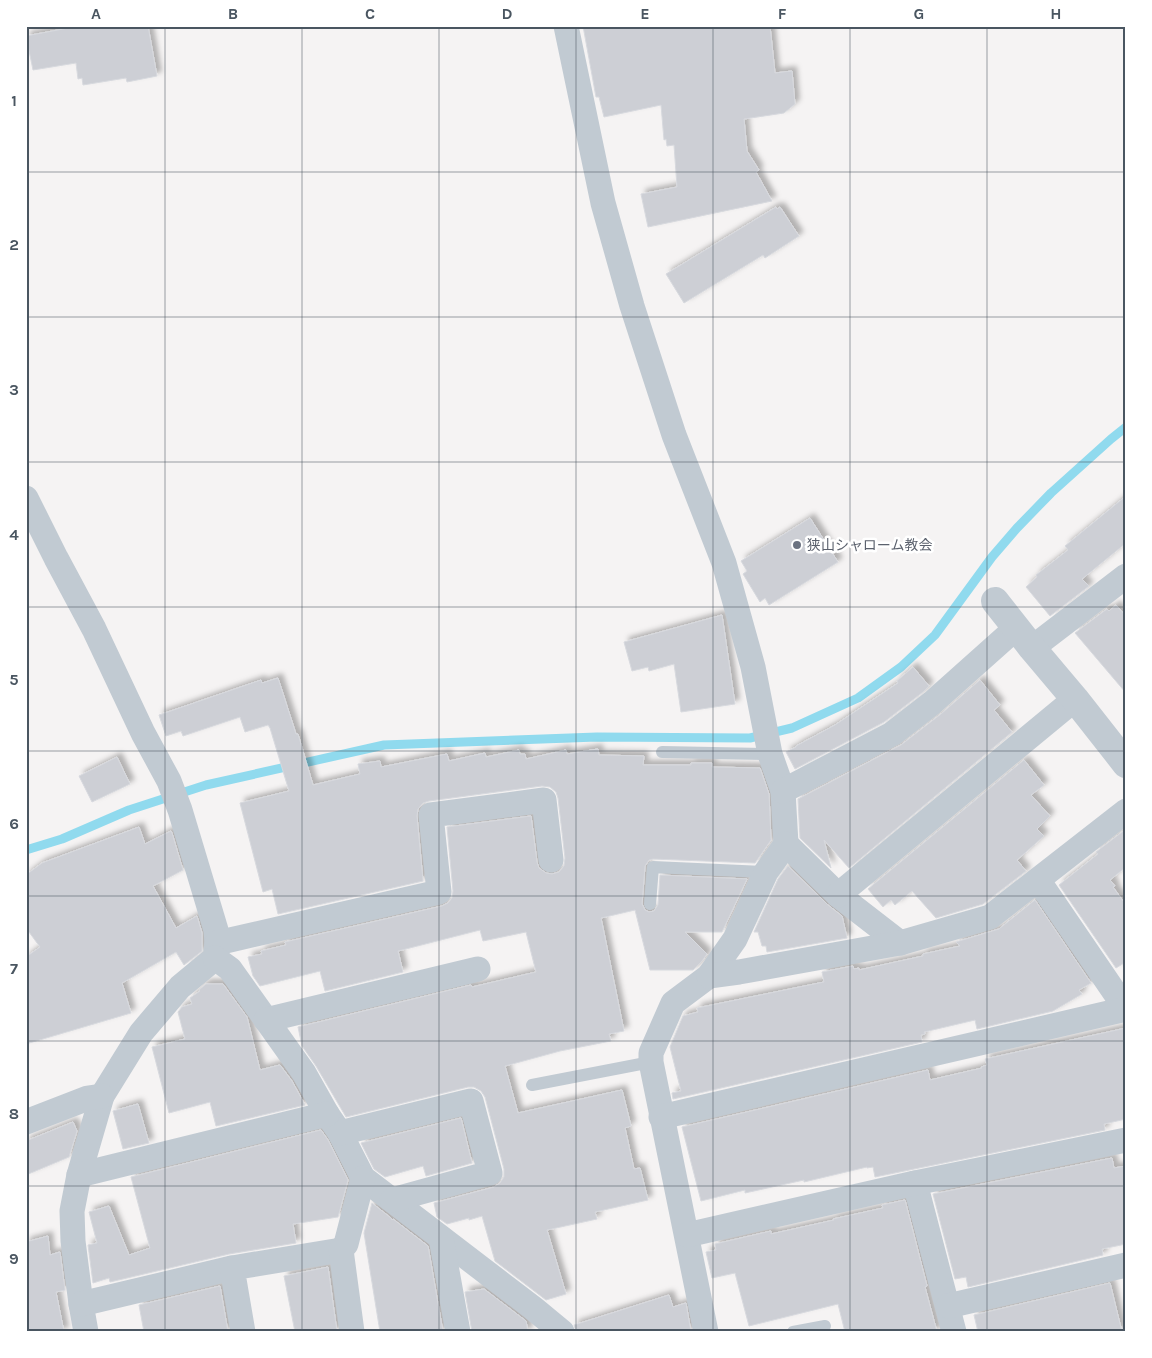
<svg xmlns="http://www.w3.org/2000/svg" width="1152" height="1358" font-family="Karla,'Noto Sans JP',sans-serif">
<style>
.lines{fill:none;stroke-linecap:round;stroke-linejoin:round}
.stream{stroke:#90daee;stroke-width:9}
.building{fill:#cdcfd5;stroke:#d7d9de;filter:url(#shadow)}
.service{stroke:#c1cad2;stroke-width:12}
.minor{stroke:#c1cad2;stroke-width:25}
.tertiary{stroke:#c1cad2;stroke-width:28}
.grid{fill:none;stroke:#4a5661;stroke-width:1;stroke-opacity:0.55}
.worship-dot{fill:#6b7280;stroke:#fff;stroke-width:2}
.labels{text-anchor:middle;stroke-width:5;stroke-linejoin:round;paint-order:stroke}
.worship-label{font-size:14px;fill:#5b616d;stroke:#fff;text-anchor:start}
.neatline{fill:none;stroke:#4a5661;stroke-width:2}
.grid-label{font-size:16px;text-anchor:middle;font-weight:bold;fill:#4a5661}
</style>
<defs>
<filter id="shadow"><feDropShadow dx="4.5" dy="-4.5" stdDeviation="2.5" flood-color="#0004"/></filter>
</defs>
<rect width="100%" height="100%" fill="#f5f3f3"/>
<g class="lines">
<!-- stream -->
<polyline class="stream" points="26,850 62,839 129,810 206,785 384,745 597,737 750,738 792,728 858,698 901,667 935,635 992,557 1017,528 1051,493 1111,439 1126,427"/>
</g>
<!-- building -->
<g class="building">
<polygon points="79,26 148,26 157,76 127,82 126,78 83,85 82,78 78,79 76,63 33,70 26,36"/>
<polygon points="583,26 770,26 775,73 792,71 795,104 784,113 744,119 747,151 759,170 756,172 772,201 648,227 641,194 677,187 674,145 667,146 666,139 664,140 661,105 604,117 599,97 596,97"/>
<polygon points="776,207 777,209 780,207 799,236 765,258 763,255 684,303 666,274"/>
<polygon points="1126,496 1126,543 1082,579 1089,586 1050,616 1026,587 1037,577 1036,575 1068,550 1065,546"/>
<polygon points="810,518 838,562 769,605 765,598 760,602 743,574 747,571 741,561"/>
<polygon points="1116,605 1126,616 1126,693 1075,633 1107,609 1109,611"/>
<polygon points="722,615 735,704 681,712 674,664 649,671 648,667 632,671 624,642"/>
<polygon points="913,667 929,686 923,692 884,722 795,769 786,752 796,747 796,746 835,725 898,683 897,681"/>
<polygon points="278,678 296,734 298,734 313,785 360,774 358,764 380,761 381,767 447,754 449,761 485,753 486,757 519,750 520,754 525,754 526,759 566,750 567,754 598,749 599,755 644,756 643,765 691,765 691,763 712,763 712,767 760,768 769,794 771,840 755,863 653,859 649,860 645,866 642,904 645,910 649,912 654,911 658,905 660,875 747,879 722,932 685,932 707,954 702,961 693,970 650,970 635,910 601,918 624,1031 609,1034 611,1041 560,1051 505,1066 518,1113 622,1090 631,1126 625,1128 634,1169 640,1168 648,1200 595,1212 597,1219 547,1230 566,1294 546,1300 495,1261 482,1216 469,1220 469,1218 447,1224 437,1217 434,1203 494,1187 500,1183 504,1177 504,1169 485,1097 481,1091 474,1087 468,1087 346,1117 316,1066 302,1046 298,1027 471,985 472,987 536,972 526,932 483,941 480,930 398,951 403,972 325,991 320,971 260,986 253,976 248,957 262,954 261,951 286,945 285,942 442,906 448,903 452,898 453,891 447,827 531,816 537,862 539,868 546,873 552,874 559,872 564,866 565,858 558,798 556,792 550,787 542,786 429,801 423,803 418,809 417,816 423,881 278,914 272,889 263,892 240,803 289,791 270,728 268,725 245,732 240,717 183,736 181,731 166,736 159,715 261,680 262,683"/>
<polygon points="980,680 1000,705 994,710 1012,732 849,868 824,840 831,868 800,838 798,799 901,745 941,714"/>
<polygon points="117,757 130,784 92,802 79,776"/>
<polygon points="1024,760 1044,785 1031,795 1050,816 1037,829 1044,836 1017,860 1026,871 983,904 936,918 912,891 895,905 891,900 883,907 868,889"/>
<polygon points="139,827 145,844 171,831 172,833 183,870 153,886 176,928 197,916 202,933 202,951 184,965 176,952 122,983 131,1013 26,1044 26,957 40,947 26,928 26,875 42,863"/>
<polygon points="1126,829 1126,867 1110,880 1115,886 1113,887 1126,905 1126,962 1116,968 1059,885 1098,854 1096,852"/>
<polygon points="788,866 828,905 842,916 847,938 767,952 766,946 762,946 758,932 754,932 778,879"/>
<polygon points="1035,900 1091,983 1079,990 1082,994 1053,1011 977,1029 975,1020 924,1032 925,1034 921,1035 922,1042 673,1099 672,1093 681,1091 670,1047 683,1016 698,1012 697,1008 824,982 822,972 853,966 854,969 859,968 859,970 923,956 923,954 960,946 956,942 999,929"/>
<polygon points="206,984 223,984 247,1017 260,1070 280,1065 292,1081 305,1105 216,1126 210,1102 169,1113 152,1047 185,1039 178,1012 182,1007 192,1004 190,998 200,991 199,990"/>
<polygon points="1126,1028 1126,1119 1104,1124 1105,1130 875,1177 873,1167 867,1168 867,1167 804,1182 804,1180 745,1193 745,1190 701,1201 682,1127 928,1070 930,1080 982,1068 981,1067 987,1065 985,1059"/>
<polygon points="138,1104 149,1143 123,1149 113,1111"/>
<polygon points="461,1118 472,1163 426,1176 423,1166 385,1177 374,1169 361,1143"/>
<polygon points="73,1122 77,1131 69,1157 26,1175 26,1141"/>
<polygon points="321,1130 328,1140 348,1180 338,1217 293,1224 296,1243 229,1254 110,1282 109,1278 93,1283 88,1245 97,1243 89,1212 109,1206 129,1255 150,1248 131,1177"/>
<polygon points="1112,1158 1114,1168 1126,1166 1126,1244 1102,1249 1103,1255 968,1287 966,1277 955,1279 933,1194"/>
<polygon points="905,1200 927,1286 925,1287 937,1332 845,1332 838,1304 749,1326 735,1273 712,1278 706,1252 716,1250 715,1244 771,1231 771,1234 834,1220 833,1219 883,1208 882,1205"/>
<polygon points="372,1203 391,1218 392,1220 393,1219 428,1246 443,1332 380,1332 364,1233"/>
<polygon points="48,1236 50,1255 60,1252 65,1290 56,1292 64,1332 26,1332 26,1242"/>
<polygon points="328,1267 337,1332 295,1332 284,1276"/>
<polygon points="1110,1283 1122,1332 978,1332 974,1315"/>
<polygon points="220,1286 228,1332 144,1332 139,1305"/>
<polygon points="484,1289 526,1321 528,1332 472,1332 465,1292"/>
<polygon points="669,1295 673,1307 686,1303 691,1332 576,1332 574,1325"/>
</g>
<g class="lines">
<!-- service -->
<g class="service">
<polyline points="662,752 770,754"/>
<polyline points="650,904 653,867 766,872"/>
<polyline points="532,1085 651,1062"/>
<polyline points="793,1332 825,1326"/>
</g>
<!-- minor -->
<g class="minor">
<polyline points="566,26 603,203 632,306 674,435 724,563 753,667 770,754 783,791 786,844 766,872 735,939 709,976 673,1003 651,1053 651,1062 706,1332"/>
<polyline points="26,498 56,558 94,629 143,733 169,781 180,810 216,930 217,943 215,958 180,987 141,1033 102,1096 79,1175 72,1211 73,1241 81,1304 86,1332"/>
<polyline points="1032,648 1126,576"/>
<polyline points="783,791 892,734 932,703 1016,628"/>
<polyline points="786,844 838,895 900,943"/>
<polyline points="1038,880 1126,1009"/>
<polyline points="838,895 1075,699"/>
<polyline points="217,943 439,892 431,815 544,800 551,860"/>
<polyline points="215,958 230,969 304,1073 327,1114 340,1133 363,1178 533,1308 562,1332"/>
<polyline points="709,976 739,972 900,943 990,917 1126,811"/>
<polyline points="266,1020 478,969"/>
<polyline points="661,1117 1126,1009"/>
<polyline points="26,1122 88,1098 102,1096"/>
<polyline points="340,1133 471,1101 490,1173 392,1200"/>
<polyline points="79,1175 327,1114"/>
<polyline points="915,1183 954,1332"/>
<polyline points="687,1235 915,1183 1126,1140"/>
<polyline points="441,1238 458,1332"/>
<polyline points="81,1304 232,1268"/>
<polyline points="948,1306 1126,1265"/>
<polyline points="243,1332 232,1268 341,1250"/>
<polyline points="352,1332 341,1250 346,1244 363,1178"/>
</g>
<!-- tertiary -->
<polyline class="tertiary" points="995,601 1032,648 1075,699 1126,764"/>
</g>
<!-- grid -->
<path class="grid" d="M165,26V1332M302,26V1332M439,26V1332M576,26V1332M713,26V1332M850,26V1332M987,26V1332M26,172H1126M26,317H1126M26,462H1126M26,607H1126M26,751H1126M26,896H1126M26,1041H1126M26,1186H1126"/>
<!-- markers -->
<circle class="worship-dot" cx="797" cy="545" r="5"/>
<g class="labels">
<!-- worship labels -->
<g class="worship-label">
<text x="807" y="550">狭山シャローム教会</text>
</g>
</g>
<!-- border -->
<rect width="1152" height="1358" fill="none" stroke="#ffffff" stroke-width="55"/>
<rect x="28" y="28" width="1096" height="1302" class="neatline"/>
<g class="grid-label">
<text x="96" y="19">A</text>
<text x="233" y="19">B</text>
<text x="370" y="19">C</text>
<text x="507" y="19">D</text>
<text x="645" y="19">E</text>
<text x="782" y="19">F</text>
<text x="919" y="19">G</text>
<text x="1056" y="19">H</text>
<text x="14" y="106">1</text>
<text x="14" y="250">2</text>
<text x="14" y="395">3</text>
<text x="14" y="540">4</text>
<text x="14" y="685">5</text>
<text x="14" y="829">6</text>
<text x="14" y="974">7</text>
<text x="14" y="1119">8</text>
<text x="14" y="1264">9</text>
</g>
</svg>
